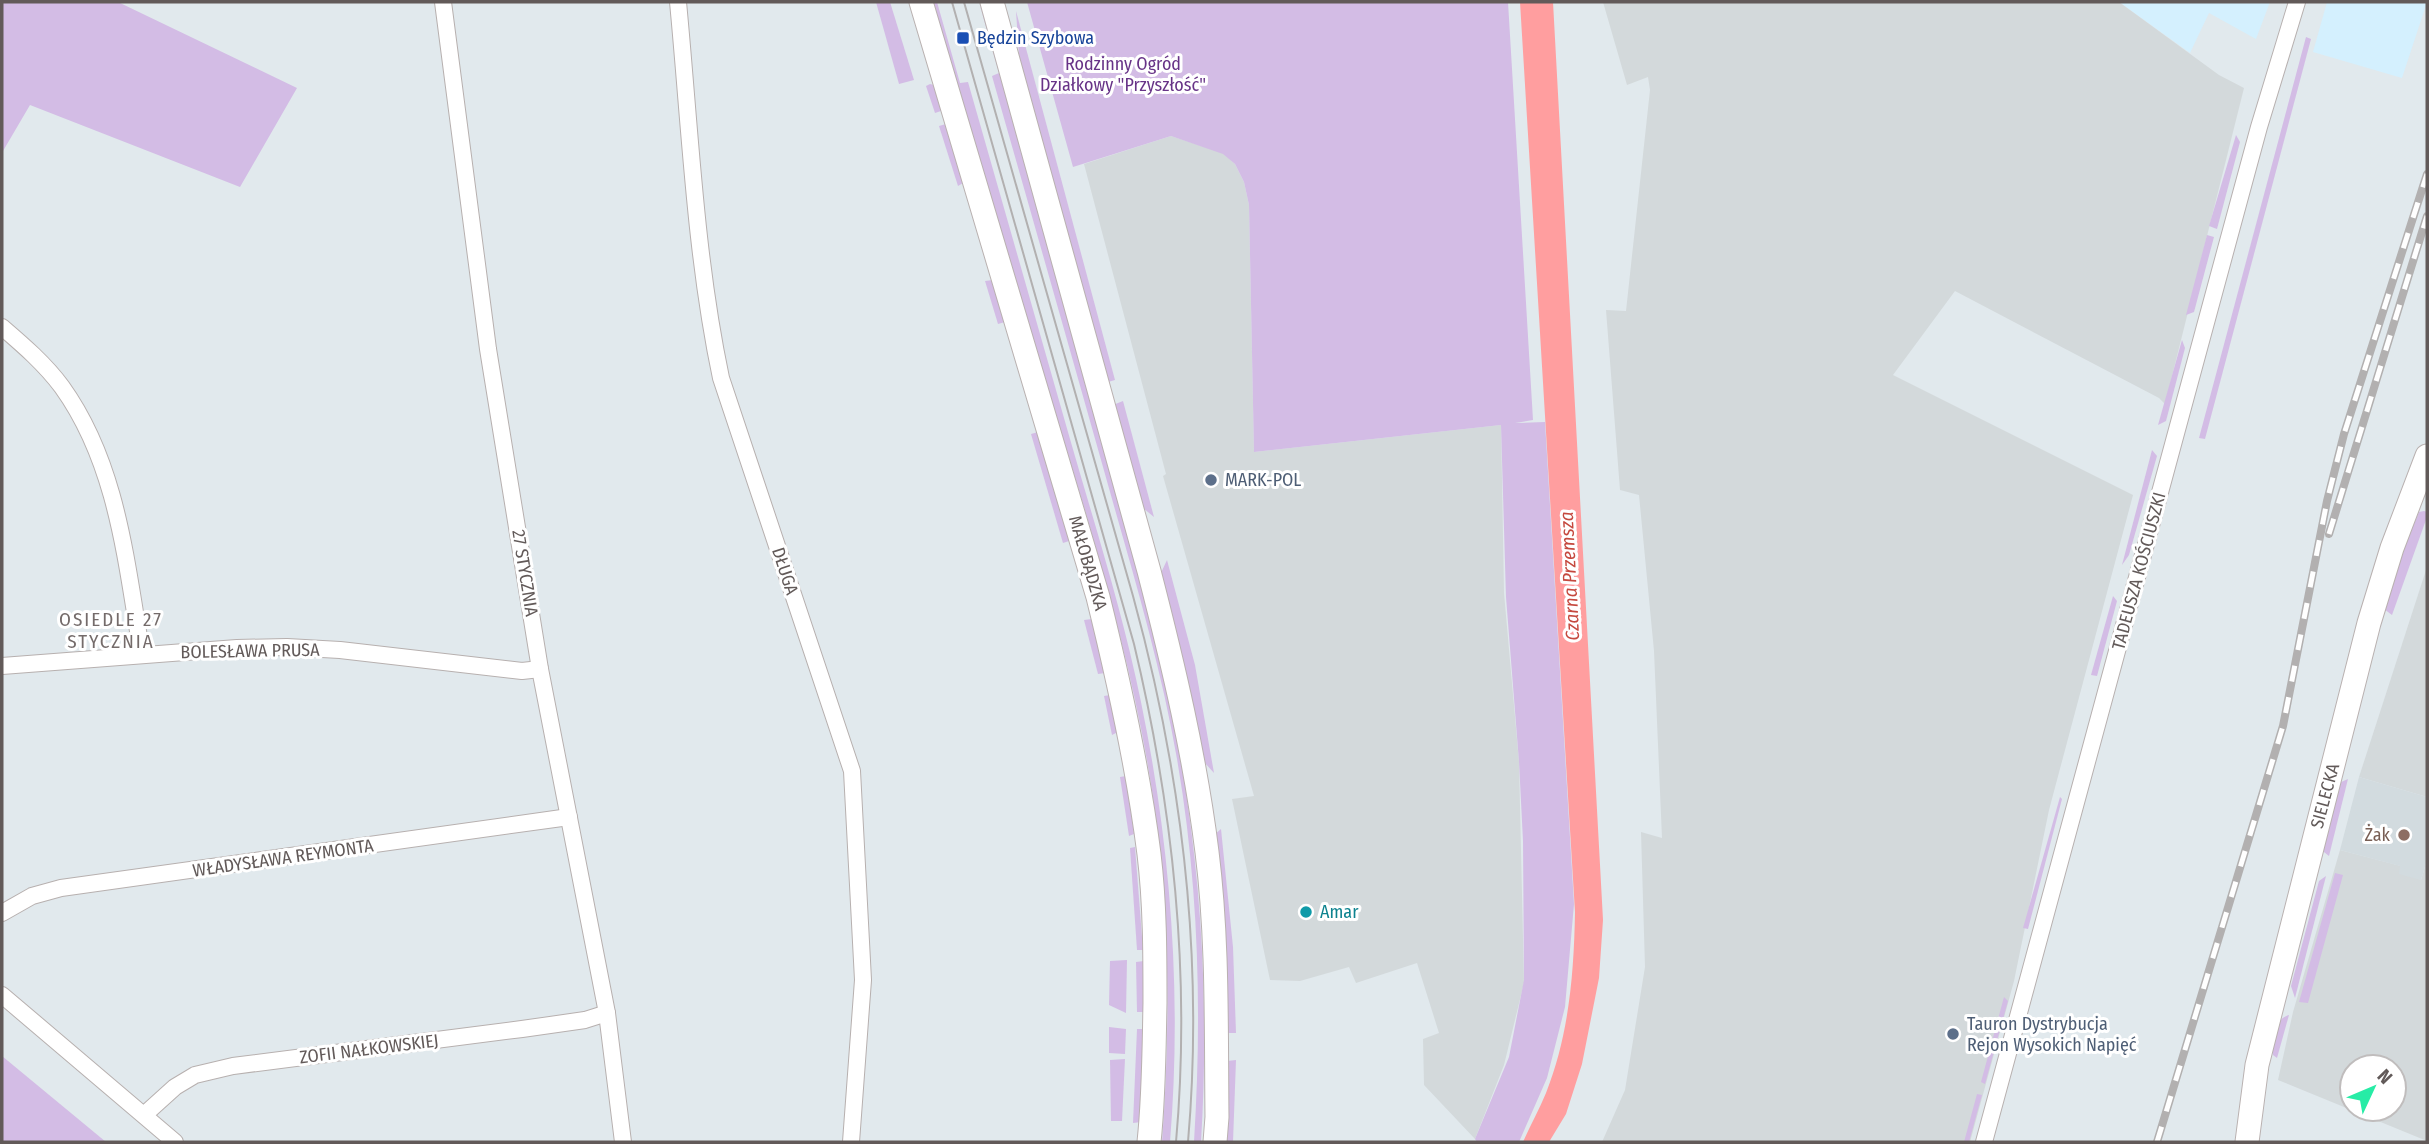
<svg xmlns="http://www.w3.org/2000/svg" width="2429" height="1144" font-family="'Fira Sans Condensed',sans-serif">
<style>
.commercial{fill:#d4f0fe}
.industrial{fill:#d3d9db;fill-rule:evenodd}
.education{fill:#d2dbdf}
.green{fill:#d3bce5}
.water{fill:#ff9e9f}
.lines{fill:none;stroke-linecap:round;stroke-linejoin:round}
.street-casing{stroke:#b7b0af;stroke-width:18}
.secondary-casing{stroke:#b9b1b0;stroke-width:25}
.street{stroke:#fff;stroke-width:16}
.secondary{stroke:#fff;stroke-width:23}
.tram{stroke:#b2b0b0;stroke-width:2}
.rail-casing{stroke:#b2b0b0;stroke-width:8}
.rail{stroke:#fff;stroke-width:5;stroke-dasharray:16;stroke-linecap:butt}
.transit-dot{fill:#1a4fb4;stroke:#fff;stroke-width:2.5}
.service-dot{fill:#5c6f8a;stroke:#fff;stroke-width:2.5}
.education-dot{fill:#8d6e63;stroke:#fff;stroke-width:2.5}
.culture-dot{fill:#0f9aa8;stroke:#fff;stroke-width:2.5}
.labels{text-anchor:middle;stroke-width:6;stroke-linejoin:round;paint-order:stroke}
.transit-label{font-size:18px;fill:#164399;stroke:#fff;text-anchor:start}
.park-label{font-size:18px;fill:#673387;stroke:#fff}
.service-label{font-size:18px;fill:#4e5e75;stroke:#fff;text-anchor:start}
.street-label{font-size:18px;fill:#625a59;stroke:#fff}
.education-label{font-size:18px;fill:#785e54;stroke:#fff;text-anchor:end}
.culture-label{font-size:18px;fill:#0d838f;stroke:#fff;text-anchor:start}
.water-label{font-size:19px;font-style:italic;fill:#c5493f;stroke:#fff}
.neighbourhood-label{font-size:19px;letter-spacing:2px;fill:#746b6a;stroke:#fff}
</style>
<rect width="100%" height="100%" fill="#e1e9ed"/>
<!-- commercial -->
<g class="commercial">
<polygon points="2119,2 2270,2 2256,39 2209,13 2190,53"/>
<polygon points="2327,2 2427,2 2402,78 2313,52"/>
</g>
<!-- industrial -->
<g class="industrial">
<polygon points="1603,2 2119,2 2219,75 2244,88 2165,404 2159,398 1955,291 1893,375 2133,495 2049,810 2014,981 1970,1142 1602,1142 1625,1090 1645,967 1641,832 1662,838 1654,651 1639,495 1620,490 1606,310 1626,311 1650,90 1648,77 1627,85"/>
<polygon points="1171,136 1223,153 1235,164 1244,182 1249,205 1254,452 1501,425 1504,593 1519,762 1524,983 1504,1065 1475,1139 1424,1085 1423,1039 1439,1033 1417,963 1356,983 1349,967 1300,981 1270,980 1232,799 1254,796 1163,476 1166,474 1084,164"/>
<polygon points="2427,567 2427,797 2359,777"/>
<path d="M2340,850L2401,866L2421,880L2427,860V1141L2278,1080L2293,1012ZM2352,1067H2394V1109H2352Z"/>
</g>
<!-- education -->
<polygon class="education" points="2359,777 2427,797 2427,860 2421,880 2399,874 2400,866 2340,850"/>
<!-- green -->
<g class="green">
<polygon points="2,2 118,2 297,88 240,187 30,105 3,151"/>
<polygon points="876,2 890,2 914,80 899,84"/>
<path d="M933,2H937L960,83L968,82C1002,201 1036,320 1070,439C1095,526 1123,613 1141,702C1171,847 1182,995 1170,1142H1162C1170,1035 1170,926 1156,819C1138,679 1095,543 1054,408C1013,273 972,137 933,2Z"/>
<path d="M979,2L1001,73L1150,616C1195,792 1212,960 1201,1142H1194C1202,1014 1199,886 1177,759C1160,660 1130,564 1103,467C1066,336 1029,206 992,76L999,73Z"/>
<polygon points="1027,2 1508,2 1533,420 1515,423 1545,422 1574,904 1565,1007 1547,1078 1519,1142 1477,1142 1475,1139 1509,1057 1524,980 1523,841 1519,762 1506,597 1501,425 1254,452 1249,205 1244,182 1235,164 1223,154 1171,136 1073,167"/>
<polygon points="1016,11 1115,380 1108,382 1019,56"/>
<polygon points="2306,37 2311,39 2205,439 2199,438"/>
<polygon points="930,84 934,85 941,111 935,113 926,86"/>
<polygon points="946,124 963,183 958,186 939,126"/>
<polygon points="2236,135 2240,142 2217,229 2209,226"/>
<polygon points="2207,235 2214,237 2194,312 2186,315"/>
<polygon points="993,280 1005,322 998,324 985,281"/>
<polygon points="2182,340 2185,348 2166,421 2158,425"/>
<polygon points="1123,401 1154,517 1143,508 1113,405"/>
<polygon points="1038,432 1069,541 1063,543 1031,434"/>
<polygon points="2152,450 2157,456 2129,555 2122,565"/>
<polygon points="2424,511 2427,512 2427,517 2392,615 2384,609 2399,559 2419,512"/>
<polygon points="1167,560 1195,665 1214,773 1205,763 1187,676 1160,575"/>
<polygon points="2113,596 2117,601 2097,676 2091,675"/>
<polygon points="1092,619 1105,673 1098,674 1084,620"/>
<polygon points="1110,695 1118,732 1112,735 1104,696"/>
<polygon points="1126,776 1134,834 1129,836 1120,777"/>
<polygon points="2348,779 2329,856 2324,852 2322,847 2339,783"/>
<polygon points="2060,797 2062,799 2028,929 2023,928"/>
<polygon points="1221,829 1233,947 1236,1033 1227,1033 1214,835"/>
<polygon points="1135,847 1143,950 1137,950 1130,848"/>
<polygon points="2335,873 2343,875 2308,1003 2299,1002"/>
<polygon points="2326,876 2295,998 2291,986 2319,881"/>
<polygon points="1127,960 1126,1013 1109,1005 1110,961"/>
<polygon points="1144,961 1145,1012 1137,1012 1136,962"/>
<polygon points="2004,997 2008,1001 1985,1084 1981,1082"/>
<path d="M2289,1015L2277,1058L2273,1055C2272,1041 2274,1019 2289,1015Z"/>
<polygon points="1109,1027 1126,1029 1125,1054 1109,1053"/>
<polygon points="1137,1029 1144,1029 1141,1122 1133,1123"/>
<polygon points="2,1056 106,1142 2,1142"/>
<polygon points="1125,1059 1122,1121 1111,1121 1110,1060"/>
<polygon points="1236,1060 1233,1142 1224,1142 1227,1061"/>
<polygon points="1977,1094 1982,1095 1969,1142 1964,1142"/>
</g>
<!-- water -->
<path class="water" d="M1520,2H1553L1603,920L1599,978L1582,1064L1566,1114L1549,1142H1523C1530,1126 1539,1110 1546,1093C1569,1035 1574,973 1575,912Z"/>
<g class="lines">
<!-- street casing -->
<g class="street-casing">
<g id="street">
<polyline points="443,2 488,349 540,669 607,1013 623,1142"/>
<path d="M678,2C690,127 695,255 721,378L852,771L863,980L851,1142"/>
<path d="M2,327C23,345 45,364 62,387C118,465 126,563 142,655"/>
<polyline points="2,666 237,648 287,647 340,650 522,671 540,669"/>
<polyline points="2,913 32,896 61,888 569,817"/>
<polyline points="2,995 175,1142"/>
<polyline points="144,1115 175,1087 195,1075 233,1066 522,1029 585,1020 607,1013"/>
<polyline points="1984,1142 2259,127 2297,2"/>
</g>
</g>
<!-- secondary casing -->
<g class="secondary-casing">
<g id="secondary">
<path d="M921,2L1098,597C1119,682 1138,767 1149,854C1155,903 1155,954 1155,1003C1154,1050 1154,1096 1149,1142"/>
<path d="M992,2L1149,571C1173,664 1195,756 1207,852C1218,939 1216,1029 1217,1117L1215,1142"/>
<polyline points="2247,1142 2257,1065 2369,623 2392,548 2427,456"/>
</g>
</g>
<!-- street -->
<use href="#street" class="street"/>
<!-- secondary -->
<use href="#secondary" class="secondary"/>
<!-- tram -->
<g class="tram">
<path d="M952,2L1134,644C1173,807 1191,975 1176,1142"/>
<path d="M964,2L1133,596C1182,774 1204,958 1188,1142"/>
</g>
<!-- rail casing -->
<g class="rail-casing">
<g id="rail">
<polyline points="2329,534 2427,216"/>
<polyline points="2157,1142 2283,726 2327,501 2344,434 2427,174"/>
</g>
</g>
<!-- rail -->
<use href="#rail" class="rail"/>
</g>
<!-- markers -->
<rect class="transit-dot" x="956" y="31" width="14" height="14" rx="3.5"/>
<g class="service-dot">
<circle cx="1211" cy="480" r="7"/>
<circle cx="1953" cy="1034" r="7"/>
</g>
<circle class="education-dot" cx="2404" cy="835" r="7"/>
<circle class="culture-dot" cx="1306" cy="912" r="7"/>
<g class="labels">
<!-- transit labels -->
<g class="transit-label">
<text x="977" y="44">Będzin Szybowa</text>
</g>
<!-- park labels -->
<g class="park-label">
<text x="1123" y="70">Rodzinny Ogród<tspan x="1123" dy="21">Działkowy "Przyszłość"</tspan></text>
</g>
<!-- service labels -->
<g class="service-label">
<text x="1225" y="486">MARK-POL</text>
<text x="1967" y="1030">Tauron Dystrybucja<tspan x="1967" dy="21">Rejon Wysokich Napięć</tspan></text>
</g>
<!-- street labels -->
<g class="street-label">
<text transform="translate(1088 563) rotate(74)" y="6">MAŁOBĄDZKA</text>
<text transform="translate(785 571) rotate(72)" y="6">DŁUGA</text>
<text transform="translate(2139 571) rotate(-75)" y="6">TADEUSZA KOŚCIUSZKI</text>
<text transform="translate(525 573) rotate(81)" y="6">27 STYCZNIA</text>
<text transform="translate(250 651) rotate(-1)" y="6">BOLESŁAWA PRUSA</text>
<text transform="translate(2325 796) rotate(-75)" y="6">SIELECKA</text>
<text transform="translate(283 858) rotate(-8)" y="6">WŁADYSŁAWA REYMONTA</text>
<text transform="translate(369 1049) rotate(-7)" y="6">ZOFII NAŁKOWSKIEJ</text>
</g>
<!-- education labels -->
<g class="education-label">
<text x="2390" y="841">Żak</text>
</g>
<!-- culture labels -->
<g class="culture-label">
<text x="1320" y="918">Amar</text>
</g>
<!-- water labels -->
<g class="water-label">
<text transform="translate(1569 576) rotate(-93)" y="7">Czarna Przemsza</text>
</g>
<!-- neighbourhood labels -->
<g class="neighbourhood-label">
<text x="111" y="626">OSIEDLE 27<tspan x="111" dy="22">STYCZNIA</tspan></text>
</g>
</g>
<!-- border -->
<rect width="2429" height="1144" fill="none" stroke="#625a59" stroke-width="7"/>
<!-- north arrow -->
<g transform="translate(2373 1088) rotate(46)"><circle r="33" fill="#ffffff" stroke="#c0bdbd" stroke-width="2"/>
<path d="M0-5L12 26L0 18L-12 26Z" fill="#27eca6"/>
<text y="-10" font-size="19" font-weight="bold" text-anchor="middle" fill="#625a59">N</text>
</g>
</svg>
